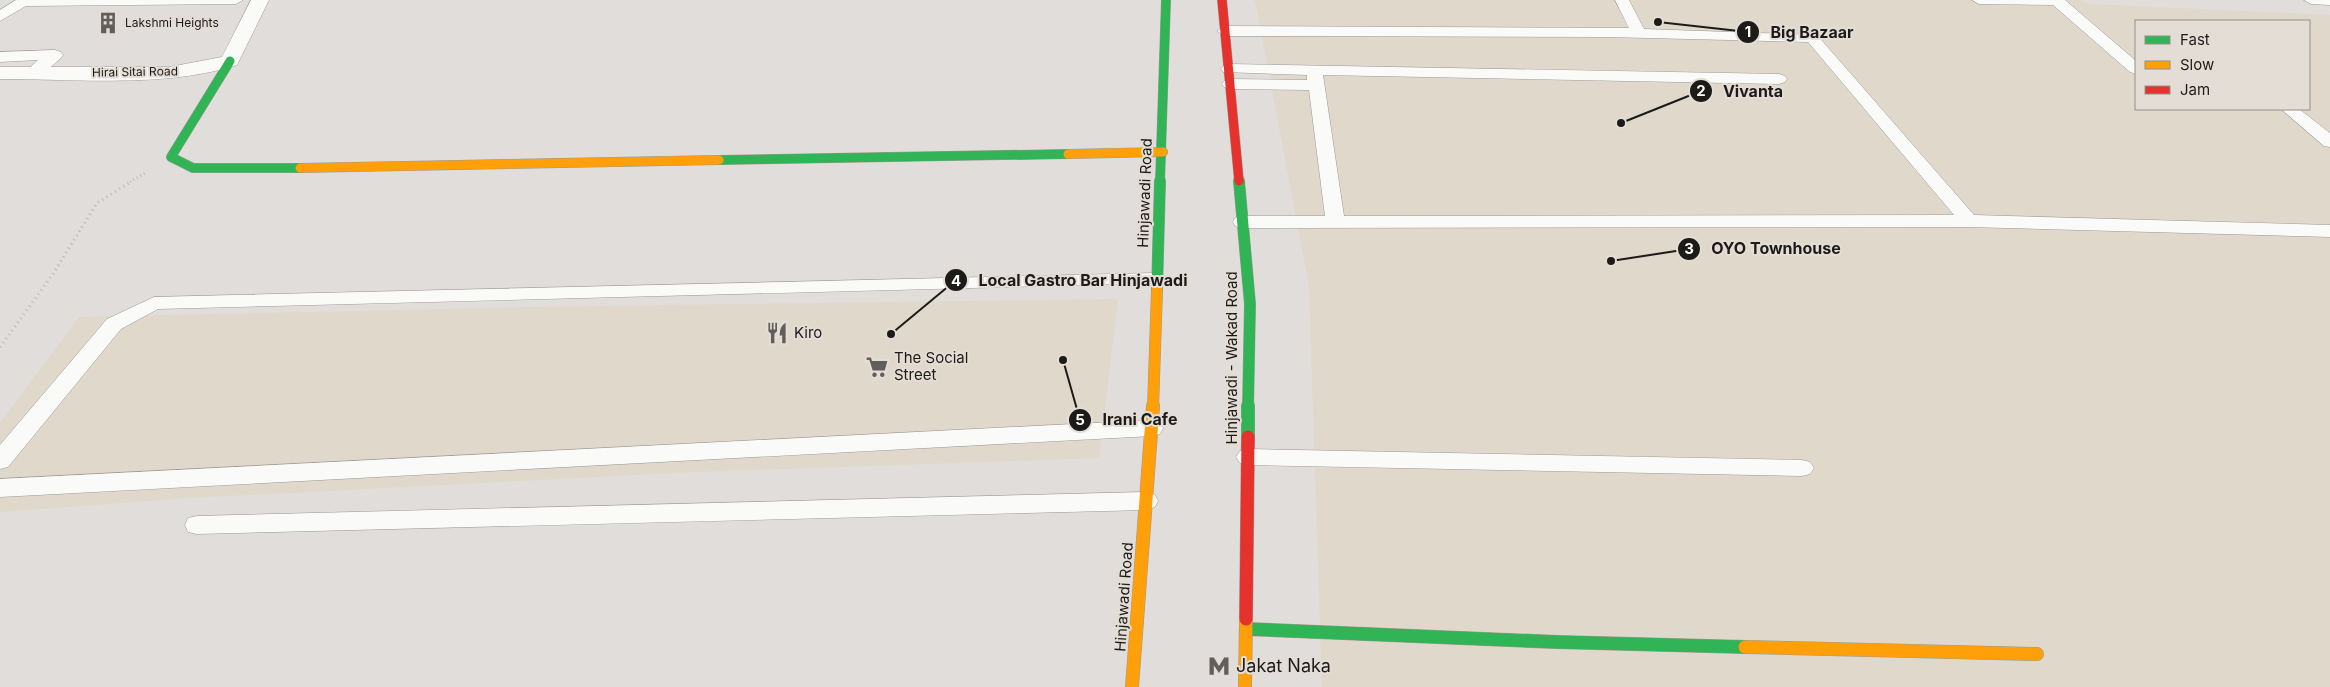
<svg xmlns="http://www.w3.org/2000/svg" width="2330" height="687" font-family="Inter,sans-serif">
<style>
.commercial{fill:#dfd8cb;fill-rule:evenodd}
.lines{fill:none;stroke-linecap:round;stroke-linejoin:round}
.lane-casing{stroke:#9d9a98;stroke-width:1}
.street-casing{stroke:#9d9a98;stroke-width:1}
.fast-far2-casing{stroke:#9d9a98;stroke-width:10}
.fast-far1-casing{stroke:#9d9a98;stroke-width:12}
.fast-casing{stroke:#9d9a98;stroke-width:14}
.slow-far2-casing{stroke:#9d9a98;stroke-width:10}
.slow-far1-casing{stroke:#9d9a98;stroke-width:12}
.slow-casing{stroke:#9d9a98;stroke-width:14}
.jam-far1-casing{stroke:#9d9a98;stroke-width:10}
.jam-casing{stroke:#9d9a98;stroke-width:14}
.path-far1{stroke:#bcbbb9;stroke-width:2.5;stroke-dasharray:1 3;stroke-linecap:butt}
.path{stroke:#bcbbb9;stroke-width:3;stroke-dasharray:1 4;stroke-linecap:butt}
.lane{fill:#fafaf9;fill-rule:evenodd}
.street{fill:#fafaf9;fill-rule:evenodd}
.fast-far2{stroke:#30b455;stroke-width:9}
.fast-far1{stroke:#30b455;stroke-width:11}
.fast{stroke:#30b455;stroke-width:13}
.slow-far2{stroke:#ff9f0a;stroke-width:9}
.slow-far1{stroke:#ff9f0a;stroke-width:11}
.slow{stroke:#ff9f0a;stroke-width:13}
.jam-far1{stroke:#e5322d;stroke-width:9}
.jam{stroke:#e5322d;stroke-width:13}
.labels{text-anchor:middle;stroke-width:4;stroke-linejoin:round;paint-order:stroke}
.far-poi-label{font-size:12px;fill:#1d1b18;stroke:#e4ddd6;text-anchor:start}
.far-street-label{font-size:12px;fill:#1d1b18;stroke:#e4ddd6}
.street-label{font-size:15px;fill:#1d1b18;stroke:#e4ddd6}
.poi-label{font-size:15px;fill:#1d1b18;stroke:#e4ddd6;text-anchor:start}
.near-poi-label{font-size:18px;fill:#1d1b18;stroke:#e4ddd6;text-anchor:start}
.leader{fill:none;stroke:#1d1b18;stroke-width:2}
.callout-dot{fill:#1d1b18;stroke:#e4ddd6;stroke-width:2}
.mark-label{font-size:15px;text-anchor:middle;font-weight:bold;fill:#fff}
.callout-label{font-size:16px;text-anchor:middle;font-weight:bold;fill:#1d1b18;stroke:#e4ddd6;stroke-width:4;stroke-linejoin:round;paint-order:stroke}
</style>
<rect width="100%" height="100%" fill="#e0ddda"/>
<!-- commercial -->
<g class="commercial">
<path d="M1255,0H2082L2088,4L2330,15V687H1322L1309,286ZM2136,21H2309V109H2136Z"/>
<polygon points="1118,299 1099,458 694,472 189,498 0,512 0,423 79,317 531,307"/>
</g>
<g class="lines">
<!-- lane casing -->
<g class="lane-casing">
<g id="lane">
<polygon points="16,0 243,0 236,4 26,6 0,21 0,10"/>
<polygon points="1615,0 1629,0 1644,29 1817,35 1974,215 2330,225 2330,237 1969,227 1242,228 1235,226 1233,222 1235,218 1242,216 1325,216 1309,90 1230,89 1224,87 1222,84 1224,81 1230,79 1307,80 1307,75 1223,72 1221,69 1223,66 1229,64 1779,74 1785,76 1787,79 1785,82 1779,84 1323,75 1344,216 1954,215 1808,42 1607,37 1225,36 1217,31 1225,26 1629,28"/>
<polygon points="1972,0 2065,0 2136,61 2136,74 2130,72 2053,5 1979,4"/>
<polygon points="2304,0 2330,0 2330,5 2311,4"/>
<path d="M55,50L61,52L63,55L61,58C51,66 40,80 26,76L24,73L38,60L0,62V52Z"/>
<polygon points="2281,109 2299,109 2330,133 2330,147 2324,146"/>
<polygon points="1157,273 1164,275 1167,279 1164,283 158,309 121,329 8,467 0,469 0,445 107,319 154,297"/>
<polygon points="1152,420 1160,422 1163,428 1160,434 1152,436 0,497 0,479"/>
<polygon points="1248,449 1802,460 1810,462 1814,468 1810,474 1802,476 1248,465 1240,463 1236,457 1240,451"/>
<polygon points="1146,492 1155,495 1158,501 1155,507 1146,510 197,534 188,532 185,525 188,518 197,516"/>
</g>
</g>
<!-- street casing -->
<g class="street-casing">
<path id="street" d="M251,0H269L237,65C166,88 75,79 0,79V67H169L222,57Z"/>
</g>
<!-- fast-far2 casing -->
<g class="fast-far2-casing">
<g id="fast-far2">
<polyline points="230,61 171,157 193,168 300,168"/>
<polyline points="719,160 1068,154"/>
<polyline points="1160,182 1166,0"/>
</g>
</g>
<!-- fast-far1 casing -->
<g class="fast-far1-casing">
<g id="fast-far1">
<polyline points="1239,181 1250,304 1248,408"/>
<polyline points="1157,290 1160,181"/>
</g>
</g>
<!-- fast casing -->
<g class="fast-casing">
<g id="fast">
<polyline points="1248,437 1248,406"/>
<polyline points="1246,629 1557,642 1745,647"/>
</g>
</g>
<!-- slow-far2 casing -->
<g class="slow-far2-casing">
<g id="slow-far2">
<polyline points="1068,154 1163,152"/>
<polyline points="300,168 719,160"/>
</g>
</g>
<!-- slow-far1 casing -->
<g class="slow-far1-casing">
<polyline id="slow-far1" points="1153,408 1157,290"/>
</g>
<!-- slow casing -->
<g class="slow-casing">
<g id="slow">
<polyline points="1745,647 2037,654"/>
<polyline points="1132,687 1153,406"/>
<polyline points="1245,687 1246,619"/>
</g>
</g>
<!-- jam-far1 casing -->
<g class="jam-far1-casing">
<polyline id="jam-far1" points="1222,0 1239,181"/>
</g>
<!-- jam casing -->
<g class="jam-casing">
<polyline id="jam" points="1246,619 1248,437"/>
</g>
<!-- path-far1 -->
<polyline class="path-far1" points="130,182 145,173"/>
<!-- path -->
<polyline class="path" points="0,347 53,274 97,203 132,181"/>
<!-- lane -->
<use href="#lane" class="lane"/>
<!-- street -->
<use href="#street" class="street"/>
<!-- fast-far2 -->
<use href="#fast-far2" class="fast-far2"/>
<!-- fast-far1 -->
<use href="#fast-far1" class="fast-far1"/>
<!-- fast -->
<use href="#fast" class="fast"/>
<!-- slow-far2 -->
<use href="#slow-far2" class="slow-far2"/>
<!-- slow-far1 -->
<use href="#slow-far1" class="slow-far1"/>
<!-- slow -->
<use href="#slow" class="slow"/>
<!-- jam-far1 -->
<use href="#jam-far1" class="jam-far1"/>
<!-- jam -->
<use href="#jam" class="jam"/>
</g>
<!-- icons -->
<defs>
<g id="building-bare" transform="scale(1.725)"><path d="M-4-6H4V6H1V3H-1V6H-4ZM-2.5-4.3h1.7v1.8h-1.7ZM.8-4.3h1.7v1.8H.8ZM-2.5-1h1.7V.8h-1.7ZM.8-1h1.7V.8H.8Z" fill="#615f5c" stroke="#e4ddd6" stroke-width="2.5" paint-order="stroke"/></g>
<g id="restaurant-bare" transform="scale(1.725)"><path d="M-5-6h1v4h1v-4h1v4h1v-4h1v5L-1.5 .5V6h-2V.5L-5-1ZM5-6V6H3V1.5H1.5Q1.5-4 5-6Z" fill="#615f5c" stroke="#e4ddd6" stroke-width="2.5" paint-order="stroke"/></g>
<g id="supermarket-bare" transform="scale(1.725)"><path d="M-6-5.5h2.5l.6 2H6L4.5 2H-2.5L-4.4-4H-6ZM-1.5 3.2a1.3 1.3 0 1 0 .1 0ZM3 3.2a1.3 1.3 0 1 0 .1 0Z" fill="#615f5c" stroke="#e4ddd6" stroke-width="2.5" paint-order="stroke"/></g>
<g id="metro-bare" transform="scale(1.725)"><path d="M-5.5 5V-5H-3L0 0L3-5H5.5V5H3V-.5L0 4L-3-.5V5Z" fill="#615f5c" stroke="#e4ddd6" stroke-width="2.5" paint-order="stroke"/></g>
</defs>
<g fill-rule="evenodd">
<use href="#building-bare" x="108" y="23"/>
<use href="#restaurant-bare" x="777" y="333"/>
<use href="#supermarket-bare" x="877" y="367"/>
<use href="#metro-bare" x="1219" y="666"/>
</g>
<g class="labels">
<!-- far-poi labels -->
<g class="far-poi-label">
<text x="125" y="27">Lakshmi Heights</text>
</g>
<!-- far-street labels -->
<g class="far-street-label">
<text transform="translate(135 72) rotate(-1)" y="4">Hirai Sitai Road</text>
</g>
<!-- street labels -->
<g class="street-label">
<text transform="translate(1145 193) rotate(-88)" y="5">Hinjawadi Road</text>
<text transform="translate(1232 358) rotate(-90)" y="5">Hinjawadi - Wakad Road</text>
<text transform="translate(1124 597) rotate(-86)" y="5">Hinjawadi Road</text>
</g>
<!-- poi labels -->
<g class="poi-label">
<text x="794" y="338">Kiro</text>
<text x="894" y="363">The Social<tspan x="894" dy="17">Street</tspan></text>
</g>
<!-- near-poi labels -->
<g class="near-poi-label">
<text x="1236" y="672">Jakat Naka</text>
</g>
</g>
<!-- callouts -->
<path class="leader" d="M1658 22L1748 32M1621 123L1701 91M1611 261L1689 249M891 334L956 280M1063 360L1080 420"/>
<g class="callout-dot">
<circle cx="1658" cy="22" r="5"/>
<circle cx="1621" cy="123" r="5"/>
<circle cx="1611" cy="261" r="5"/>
<circle cx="891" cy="334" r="5"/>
<circle cx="1063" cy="360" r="5"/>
<circle cx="1748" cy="32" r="12"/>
<circle cx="1701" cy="91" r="12"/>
<circle cx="1689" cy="249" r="12"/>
<circle cx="956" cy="280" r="12"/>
<circle cx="1080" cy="420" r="12"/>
</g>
<g class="mark-label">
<text x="1748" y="37">1</text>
<text x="1701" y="96">2</text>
<text x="1689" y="254">3</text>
<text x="956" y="286">4</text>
<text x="1080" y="425">5</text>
</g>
<g class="callout-label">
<text x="1812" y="38">Big Bazaar</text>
<text x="1753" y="97">Vivanta</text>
<text x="1776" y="254">OYO Townhouse</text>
<text x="1083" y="286">Local Gastro Bar Hinjawadi</text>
<text x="1140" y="425">Irani Cafe</text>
</g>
<!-- legend -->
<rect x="2135" y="20" width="175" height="90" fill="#e4ddd6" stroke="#948f8a"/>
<rect x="2145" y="36" width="25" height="8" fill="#30b455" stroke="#948f8a"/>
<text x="2180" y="45" font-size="15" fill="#1d1b18">Fast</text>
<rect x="2145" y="61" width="25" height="8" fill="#ff9f0a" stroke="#948f8a"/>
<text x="2180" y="70" font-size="15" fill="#1d1b18">Slow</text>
<rect x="2145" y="86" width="25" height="8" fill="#e5322d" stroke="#948f8a"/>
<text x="2180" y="95" font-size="15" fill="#1d1b18">Jam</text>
</svg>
